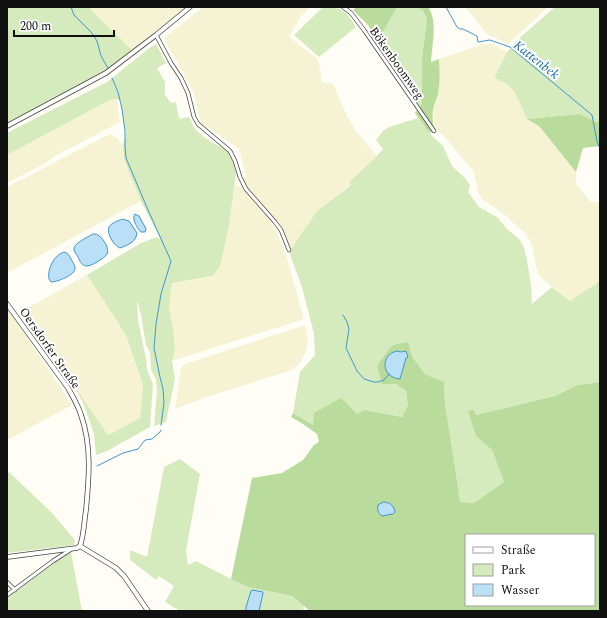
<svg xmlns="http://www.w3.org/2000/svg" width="607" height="618" font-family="Spectral,serif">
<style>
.farmland{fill:#f6f3d4}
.green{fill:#d5ebbd}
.forest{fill:#b9dc9c;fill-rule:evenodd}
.water{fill:#b9e0f7;stroke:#3f96cf}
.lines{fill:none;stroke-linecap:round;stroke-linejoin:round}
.stream{stroke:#3f96cf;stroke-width:1}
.minor-casing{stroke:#444;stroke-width:4.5}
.tertiary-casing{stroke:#444;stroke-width:5.5}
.minor{stroke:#fff;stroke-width:3}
.tertiary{stroke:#fff;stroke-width:4}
.labels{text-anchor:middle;stroke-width:4;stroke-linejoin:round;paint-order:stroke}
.street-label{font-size:12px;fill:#111;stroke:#fff}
.water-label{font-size:13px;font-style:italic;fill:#1768a6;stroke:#fff}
</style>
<rect width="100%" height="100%" fill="#fffdf5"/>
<!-- farmland -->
<g class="farmland">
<polygon points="89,7 186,7 132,50 98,17"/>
<polygon points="203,7 311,7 301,16 289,37 318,59 322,82 333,84 347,116 356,131 377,156 349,182 351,184 317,211 289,252 276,226 267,217 276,230 286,255 304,319 172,361 175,350 174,337 169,306 172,283 214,276 220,266 229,226 235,184 241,187 240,177 246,176 239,149 201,123 194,93 164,38"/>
<polygon points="465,7 548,7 508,44 487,34"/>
<polygon points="483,44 493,44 507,52 494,78 507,84 514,91 527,119 539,126 576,172 576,184 591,202 600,202 600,281 570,301 538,275 532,245 526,234 500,211 483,200 478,192 474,172 443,135 434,128 433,109 438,96 440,69 439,59"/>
<polygon points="114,99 117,100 120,122 55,156 44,164 7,183 7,155 110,100"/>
<polygon points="110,134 117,138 123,145 124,159 141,201 7,273 7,187"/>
<polygon points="87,275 126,335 143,385 140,418 108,435 22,311"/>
<polygon points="7,307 72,405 7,440"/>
<polygon points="305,325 308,339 306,351 300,363 292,370 204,398 175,409 181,368 185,364"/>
</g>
<!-- green -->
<g class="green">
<polygon points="7,7 89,7 98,17 132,50 105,72 7,123"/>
<path d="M323,7C343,7 346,11 356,27L319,57L294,35Z"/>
<polygon points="397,7 417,7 423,11 427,19 422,59 422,103 419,106 381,48 382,34"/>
<polygon points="555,7 600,7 600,122 596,122 580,114 527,119 514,91 507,84 494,78 507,52 512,47 516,41"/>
<path d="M156,44L166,63L157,68L165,82V95L171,103L176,102L179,119L189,117C191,120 192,123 193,126C201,138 218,145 230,152L236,173L229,226L220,266L213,276L172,283L169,306L174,336L175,350L172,361L175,379L166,422L154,426L157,391L156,380L151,370L150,352L146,345L141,315L137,300L138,320L146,359L147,370L153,384L150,427L107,451L96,455L94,434L84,405L75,387L108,435L140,418L143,385L126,335L87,275L141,243L157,237L161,240L141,201L124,159L123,145L126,135L121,100L114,99L110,100L7,155V133L107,82L152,46Z"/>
<polygon points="418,118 429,133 443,146 452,166 465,178 470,185 468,192 479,207 497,217 506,228 520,240 524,248 527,260 531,285 532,304 552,287 570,301 600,281 600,382 577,385 555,396 476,415 474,410 476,436 492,450 504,482 474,503 459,502 445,404 444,382 425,374 413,358 408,342 396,384 406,391 408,405 402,417 365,410 358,414 313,425 293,413 300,372 315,355 314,334 302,287 289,252 317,211 351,185 349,182 377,156 383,149 376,140 383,131 389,127"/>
<polygon points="180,459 200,474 186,550 188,565 196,561 231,579 248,587 292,596 304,606 303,611 180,611 165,602 174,586 159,576 156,580 130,560 130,550 147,557 164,467"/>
<polygon points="9,472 52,513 75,540 74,545 7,553 7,474"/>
<path d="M71,552L82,611H7V597C29,583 48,565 71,552Z"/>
</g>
<!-- forest -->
<g class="forest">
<polygon points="356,7 397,7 382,34 381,48 368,25 353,10"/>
<path d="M417,7H428C438,20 432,46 431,62L439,59C440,71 440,83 438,94C437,99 434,104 433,109C432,116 433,124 434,131L429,133L415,113L422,103V59L427,19L423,11Z"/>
<polygon points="580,114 596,122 600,122 600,146 583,148 576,172 539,126 527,119"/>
<path d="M408,342L413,358L425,374L444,382L445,404L460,502L474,503L504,482L492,450L476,436L468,411L474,410L476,415L555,396L577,385L600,382V611H310L292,596L248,587L231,579L252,478L282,473L303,460L314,445L319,442L317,434L303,424L291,417L293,413L313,425L314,413L341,398L357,414L365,410L402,417L408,405L406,391L396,384H382L377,366L387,352L393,345ZM466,535H594V605H466Z"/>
</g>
<!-- water -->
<g class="water">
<path d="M135,214L139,216L145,227L146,229L145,232H141C137,228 133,221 134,216Z"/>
<path d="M122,219L129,221L137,233C136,242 128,245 120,248C114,246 106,233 109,227C111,223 118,221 122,219Z"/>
<path d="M93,234C96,234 97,234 99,236C103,238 110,249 107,254C105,258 90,267 86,266C81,265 80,261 78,257C77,255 74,252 74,249C74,243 88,237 93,234Z"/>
<path d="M64,252C68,253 69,255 71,259C72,261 75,265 75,268C76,275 57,282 51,282L49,279C47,269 54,255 64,252Z"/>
<path d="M397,351L401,352L406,351L408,357L406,358L400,379C380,377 381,354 397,351Z"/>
<path d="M383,502C390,502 394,506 395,512L393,514L382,516C378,513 377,510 378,505Z"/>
<polygon points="252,590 263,592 263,593 259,611 247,611 246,610 246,607 251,591"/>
</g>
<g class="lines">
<!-- stream -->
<g class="stream">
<polyline points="71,7 74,15 91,32 97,41 101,56 108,68"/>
<polyline points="446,7 457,27 460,29 463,29 477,36 478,42 490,40 510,47 592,115 597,141 600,149"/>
<polyline points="112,78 118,92 122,109 125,131 125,146 126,158 148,210 171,261 161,294 156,324 154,348 160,377 163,389 164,403 161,425"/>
<polyline points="343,315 347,322 349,329 346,348 357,371 364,379 374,382 378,382 384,380 389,374"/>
<polyline points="97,466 123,453 138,449 145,440 152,439 160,432 161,430"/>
</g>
<!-- minor casing -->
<g class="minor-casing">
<g id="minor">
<polyline points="343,7 351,13 364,30 434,131"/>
<polyline points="156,35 171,63 181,78 188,93 194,117 198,124 230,151 235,161 240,177 246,189 275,222 281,230 289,250"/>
<polyline points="7,582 15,590"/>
<polyline points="7,595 53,561 70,550"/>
</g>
</g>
<!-- tertiary casing -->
<g class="tertiary-casing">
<g id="tertiary">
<polyline points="7,126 106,73 156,35 190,7"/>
<path d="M7,304L68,388C73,397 78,405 81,415C92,446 89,478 86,510C84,522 84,535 80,546"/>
<polyline points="80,546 116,568 124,576 148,611"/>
<polyline points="7,557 61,550 77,548 80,546"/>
</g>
</g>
<!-- minor -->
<use href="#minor" class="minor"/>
<!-- tertiary -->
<use href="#tertiary" class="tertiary"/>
</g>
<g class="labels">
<!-- street labels -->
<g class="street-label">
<text transform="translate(397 63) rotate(55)" y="4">Bökenboomweg</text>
<text transform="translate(50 348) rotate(55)" y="4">Oersdorfer Straße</text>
</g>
<!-- water labels -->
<g class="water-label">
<text transform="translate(537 59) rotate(38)" y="5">Kattenbek</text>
</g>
</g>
<!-- border -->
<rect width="607" height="618" fill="none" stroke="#111111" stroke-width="16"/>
<!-- legend -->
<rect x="465" y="534" width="130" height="72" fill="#ffffff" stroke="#a0a0a0"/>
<rect x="473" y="547" width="20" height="6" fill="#ffffff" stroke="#a0a0a0"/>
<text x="501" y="554" font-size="12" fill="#111111">Straße</text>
<rect x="473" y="564" width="20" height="12" fill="#d5ebbd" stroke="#a0a0a0"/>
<text x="501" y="574" font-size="12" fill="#111111">Park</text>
<rect x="473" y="584" width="20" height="12" fill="#b9e0f7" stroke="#a0a0a0"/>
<text x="501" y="594" font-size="12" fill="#111111">Wasser</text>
<!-- scale -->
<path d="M14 30v6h100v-6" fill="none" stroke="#111111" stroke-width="2"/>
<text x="20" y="30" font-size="12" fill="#111111" stroke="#ffffff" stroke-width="3" paint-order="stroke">200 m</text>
</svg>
